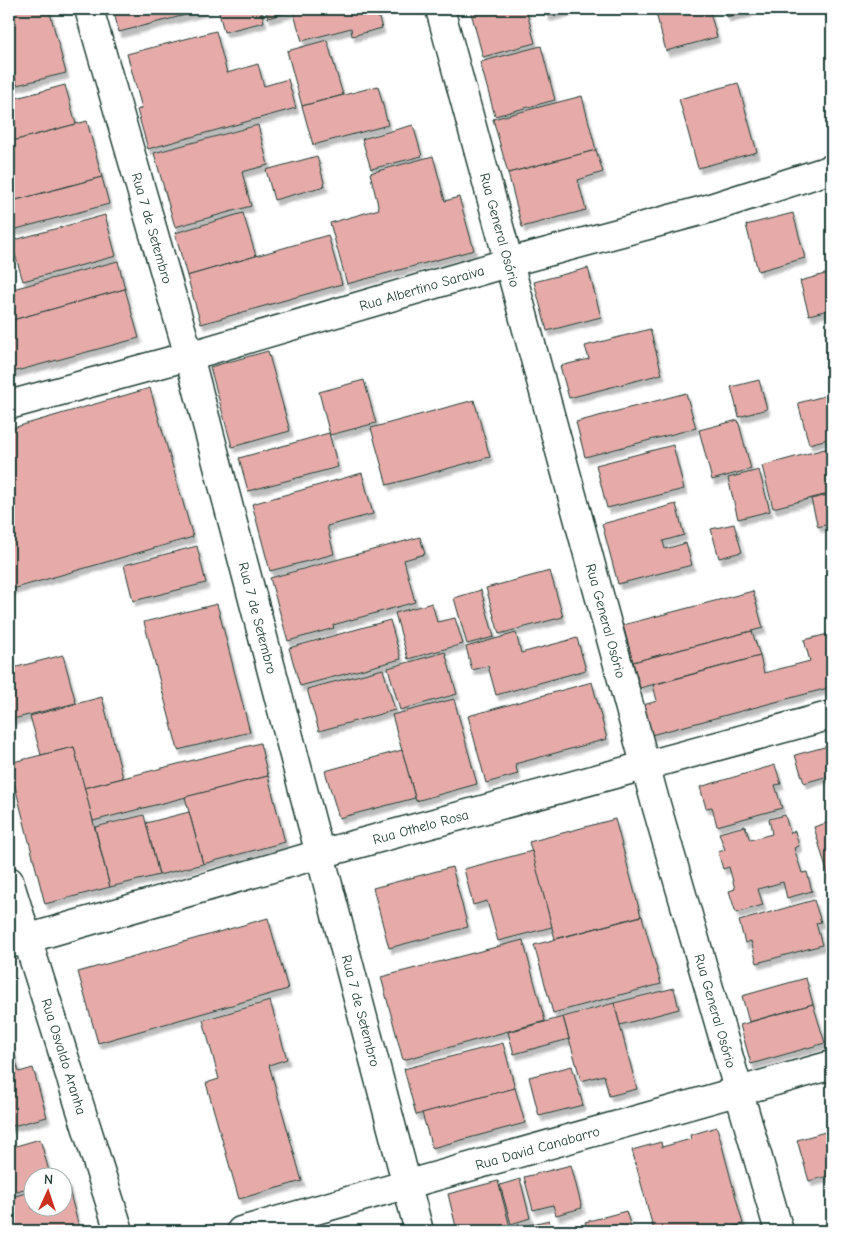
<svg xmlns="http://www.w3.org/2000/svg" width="841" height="1240" font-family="'Comic Neue',sans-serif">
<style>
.building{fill:#e6aba9;stroke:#1f3d34;filter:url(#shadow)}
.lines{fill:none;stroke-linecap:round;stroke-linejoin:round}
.minor-casing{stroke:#1f3d34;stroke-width:31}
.minor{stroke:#fff;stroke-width:28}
.labels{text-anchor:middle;stroke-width:4;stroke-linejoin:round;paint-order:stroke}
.street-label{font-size:14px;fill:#1f3d34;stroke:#fff}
</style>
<defs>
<filter id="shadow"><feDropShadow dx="3" dy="5.5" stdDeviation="1" flood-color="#0004"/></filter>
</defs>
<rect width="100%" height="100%" fill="#fff"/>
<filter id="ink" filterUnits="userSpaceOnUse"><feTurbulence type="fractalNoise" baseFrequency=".02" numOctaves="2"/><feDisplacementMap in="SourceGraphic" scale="10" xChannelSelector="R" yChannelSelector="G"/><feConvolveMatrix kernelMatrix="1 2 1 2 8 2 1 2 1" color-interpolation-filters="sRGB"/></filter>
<g filter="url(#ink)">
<!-- building -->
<g class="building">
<polygon points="9,9 49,9 66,73 17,85 9,53"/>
<polygon points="113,9 209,9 119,32"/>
<polygon points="218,9 261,9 264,22 224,32"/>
<polygon points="265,9 376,9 382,28 352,36 351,28 302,41 293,11 268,18"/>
<polygon points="470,9 526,9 535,43 483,57"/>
<polygon points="545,9 570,9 570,10 547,16"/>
<polygon points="673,9 709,9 717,37 666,51 656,13"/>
<polygon points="725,9 749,9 750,11 727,17"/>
<polygon points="216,31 227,73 258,64 264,86 288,79 296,108 148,149 137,110 142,108 127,54"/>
<polygon points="327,40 343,95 302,106 287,51"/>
<polygon points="541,46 555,100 495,116 480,62"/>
<polygon points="9,53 17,85 9,87"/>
<polygon points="738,83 757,152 698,168 679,99"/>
<polygon points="65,85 76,124 9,142 9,100"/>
<polygon points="378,86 388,125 313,145 302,106"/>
<polygon points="582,96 596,150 508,173 493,119"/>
<polygon points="87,121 102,177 9,202 9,142"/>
<polygon points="258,125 268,165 242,172 251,206 175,227 154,153"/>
<polygon points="413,125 422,156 371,169 362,139"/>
<polygon points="596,150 603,172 578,180 586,210 522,227 508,173"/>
<polygon points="317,156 325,186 274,200 266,170"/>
<polygon points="433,156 445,201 459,197 474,250 347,284 330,223 379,209 370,173"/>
<polygon points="102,177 109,204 9,231 9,202"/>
<polygon points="243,213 256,256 187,276 175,233"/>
<polygon points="793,213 805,258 758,271 746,225"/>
<polygon points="105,215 116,256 23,281 11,241"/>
<polygon points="328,235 342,284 201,324 187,276"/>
<polygon points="118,261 125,289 9,321 9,290"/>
<polygon points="588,268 601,317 547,331 534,282"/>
<polygon points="832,272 832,309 809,315 800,281"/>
<polygon points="125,289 139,338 9,373 9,321"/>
<polygon points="650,329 662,374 569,398 560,366 589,359 585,346"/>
<polygon points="268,351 290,431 232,447 210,367"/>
<polygon points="364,380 376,423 330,435 319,392"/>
<polygon points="759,380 767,409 739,417 731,387"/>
<polygon points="150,388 193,537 9,590 9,429"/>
<polygon points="686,393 696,428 585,457 576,422"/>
<polygon points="832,394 832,438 809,444 798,403"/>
<polygon points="474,400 490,457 387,485 371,428"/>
<polygon points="738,420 751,469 712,480 699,430"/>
<polygon points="329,433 338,467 248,491 239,458"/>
<polygon points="673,445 684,489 607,508 596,465"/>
<polygon points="832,447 832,493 773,508 762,466"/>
<polygon points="759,470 770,511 738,519 728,478"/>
<polygon points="362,473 373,514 327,526 334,554 270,571 252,504"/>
<polygon points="832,494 832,523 818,527 811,499"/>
<polygon points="676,504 684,535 663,541 665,549 686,543 692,565 618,584 602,524"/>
<polygon points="734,524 742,552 719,558 711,529"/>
<polygon points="420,537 425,554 404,560 415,602 333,625 334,628 288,641 270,578"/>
<polygon points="197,546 206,583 133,601 124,565"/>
<polygon points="550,571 563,617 499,634 486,588"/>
<polygon points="481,590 494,637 467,644 454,598"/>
<polygon points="753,591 763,628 633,662 623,625"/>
<polygon points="432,603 437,622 455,618 463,644 408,659 395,613"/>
<polygon points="217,604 250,732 178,750 144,622"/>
<polygon points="390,620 401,659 300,686 289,648"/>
<polygon points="752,631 760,656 640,688 633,662"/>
<polygon points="516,633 521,653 577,638 586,670 496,695 488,666 472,670 466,647"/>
<polygon points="832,633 832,687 651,735 643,705 657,701 653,685 760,656 764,673 810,661 804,640"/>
<polygon points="445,652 457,694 400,710 388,668"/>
<polygon points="63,655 76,703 9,720 9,669"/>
<polygon points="383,669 395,710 319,731 307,689"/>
<polygon points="592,682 607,739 515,764 518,774 486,783 468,716"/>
<polygon points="102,697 123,778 84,788 74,747 41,755 30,716"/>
<polygon points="454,699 477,784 416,801 392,715"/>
<polygon points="260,743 268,776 93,821 84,788"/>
<polygon points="832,745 832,775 804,783 795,755"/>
<polygon points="74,747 110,887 45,904 9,763"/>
<polygon points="402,750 415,798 339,818 325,771"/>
<polygon points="775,765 781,784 775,785 782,808 717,826 712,807 706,808 700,787"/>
<polygon points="268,776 285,842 203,864 185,797"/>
<polygon points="189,812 203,864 159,875 146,823"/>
<polygon points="144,815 159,875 110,887 95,827"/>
<polygon points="785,815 790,833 795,831 799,846 794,848 802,873 807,872 812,891 787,898 783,882 758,889 763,905 736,913 729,891 735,889 729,867 723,869 718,852 725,850 719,833 745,826 750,840 772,834 769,819"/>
<polygon points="615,819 641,916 555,939 529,842"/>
<polygon points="832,821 832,889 814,827"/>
<polygon points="532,851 552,927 498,941 487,901 473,905 464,869"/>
<polygon points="452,867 468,927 389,948 373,888"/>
<polygon points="814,900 821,922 816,923 822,945 757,963 751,941 745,943 739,921"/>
<polygon points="642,916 661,984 553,1013 534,945"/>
<polygon points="268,918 288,989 98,1043 78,972"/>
<polygon points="523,940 545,1021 403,1060 381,977"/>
<polygon points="806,978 813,1004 749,1022 742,996"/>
<polygon points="674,988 679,1009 620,1025 614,1003"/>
<polygon points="270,1001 287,1059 269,1065 302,1181 239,1199 206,1083 219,1079 203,1020"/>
<polygon points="614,1003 637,1089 609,1096 604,1075 581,1081 563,1017"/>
<polygon points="813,1004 825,1043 751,1064 740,1025"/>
<polygon points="563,1017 569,1039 514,1054 508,1032"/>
<polygon points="503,1043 515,1088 416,1115 404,1069"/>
<polygon points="9,1044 11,1044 19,1072 33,1068 47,1117 9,1127"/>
<polygon points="572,1066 583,1105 539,1116 529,1077"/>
<polygon points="515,1088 525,1123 432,1148 422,1113"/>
<polygon points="717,1127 743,1224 717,1231 710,1231 709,1227 692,1231 654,1231 632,1150 661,1142 662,1147 691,1139 690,1135"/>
<polygon points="832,1130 832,1175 809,1181 797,1140"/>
<polygon points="40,1139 51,1178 32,1178 32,1187 9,1193 9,1148"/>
<polygon points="571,1165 582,1208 556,1215 553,1205 533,1210 524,1177"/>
<polygon points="520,1179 530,1218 511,1224 500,1185"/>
<polygon points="498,1181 511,1231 457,1231 448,1194"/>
<polygon points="67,1182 80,1231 9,1231 9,1198 32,1191 32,1208 62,1208 62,1183"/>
<polygon points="626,1211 632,1231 588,1231 585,1222"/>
<polygon points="549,1220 552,1231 517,1231 516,1228"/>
</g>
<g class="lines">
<!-- minor casing -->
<g class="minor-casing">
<g id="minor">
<path id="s1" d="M89,9L189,356L419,1231"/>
<path id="s2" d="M440,9L655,801L779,1231"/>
<path id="s3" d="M9,405L189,356L510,262L704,210L832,169"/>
<path id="s4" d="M9,881L119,1231"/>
<path id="s5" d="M9,944L320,854L832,715"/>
<path id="s6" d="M241,1231L832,1065"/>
</g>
</g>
<!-- minor -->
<use href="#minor" class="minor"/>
</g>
</g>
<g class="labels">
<!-- street labels -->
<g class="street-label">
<text dy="5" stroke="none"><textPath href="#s1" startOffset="228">Rua 7 de Setembro</textPath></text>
<text dy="5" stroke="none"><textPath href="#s2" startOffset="229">Rua General Osório</textPath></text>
<text dy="5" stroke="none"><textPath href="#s3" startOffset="429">Rua Albertino Saraiva</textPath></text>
<text dy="5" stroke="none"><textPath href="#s1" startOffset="632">Rua 7 de Setembro</textPath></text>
<text dy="5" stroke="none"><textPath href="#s2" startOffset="634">Rua General Osório</textPath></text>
<text dy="5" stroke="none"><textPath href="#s5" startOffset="428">Rua Othelo Rosa</textPath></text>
<text dy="5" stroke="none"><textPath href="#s1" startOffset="1038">Rua 7 de Setembro</textPath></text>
<text dy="5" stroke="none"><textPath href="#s2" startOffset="1039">Rua General Osório</textPath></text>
<text dy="5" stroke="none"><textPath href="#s4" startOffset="184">Rua Osvaldo Aranha</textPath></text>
<text dy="5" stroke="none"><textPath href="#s6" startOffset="308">Rua David Canabarro</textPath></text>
</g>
</g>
<!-- margin -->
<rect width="841" height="1240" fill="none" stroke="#fff" stroke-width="30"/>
<rect x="15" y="15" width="811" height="1210" fill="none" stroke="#1f3d34" stroke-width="2" filter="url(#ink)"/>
<!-- north arrow -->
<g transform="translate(48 1192) rotate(3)"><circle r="24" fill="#ffffff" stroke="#a5b1ae"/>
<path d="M0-4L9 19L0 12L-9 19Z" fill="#c8321e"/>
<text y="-8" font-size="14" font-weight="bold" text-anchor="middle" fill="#1f3d34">N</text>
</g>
</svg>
